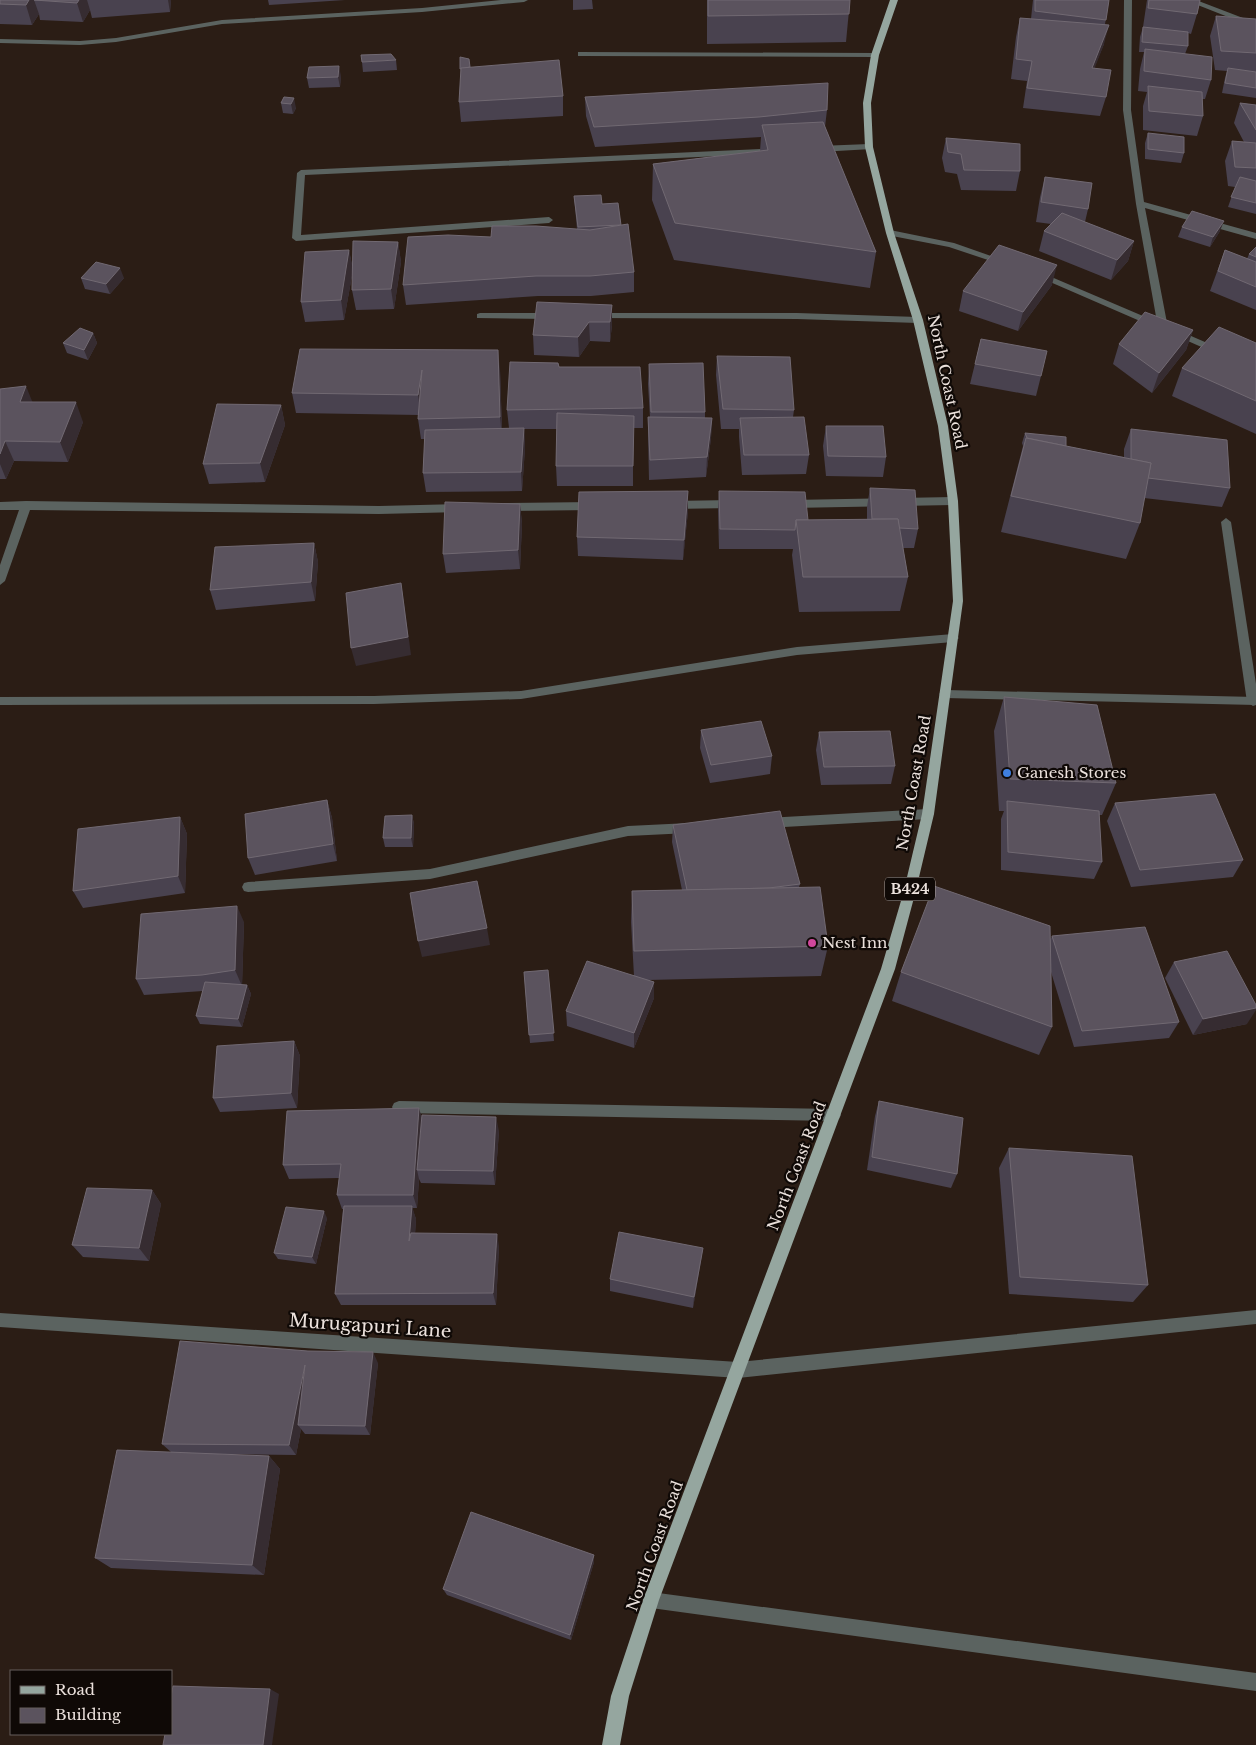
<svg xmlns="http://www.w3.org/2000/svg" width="1256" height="1745" font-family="'Libre Baskerville',serif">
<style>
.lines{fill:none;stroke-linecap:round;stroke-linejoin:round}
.lane{fill:#5b6360;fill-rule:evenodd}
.street{fill:#5b6360;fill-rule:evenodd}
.primary{fill:#95a69f;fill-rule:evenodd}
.wall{fill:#49424f}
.shaded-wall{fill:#362c31}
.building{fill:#5b535e;stroke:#716972}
.shop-dot{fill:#3f7fe0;stroke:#0f0906;stroke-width:2}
.hotel-dot{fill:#d1479c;stroke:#0f0906;stroke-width:2}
.labels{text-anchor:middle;stroke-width:4.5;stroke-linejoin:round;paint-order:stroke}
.shield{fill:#0f0906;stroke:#a9a09c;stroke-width:1}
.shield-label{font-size:14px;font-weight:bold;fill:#ebe1dc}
.street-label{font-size:15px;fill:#ebe1dc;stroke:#0f0906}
.poi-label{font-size:15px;fill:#ebe1dc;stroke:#0f0906;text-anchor:start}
.near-street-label{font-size:18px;fill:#ebe1dc;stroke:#0f0906}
</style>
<rect width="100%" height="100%" fill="#2b1d15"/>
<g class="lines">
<!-- lane -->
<g class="lane">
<polygon points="869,144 873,147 872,149 819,152 815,149 819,146"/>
<polygon points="761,149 764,150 764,154 305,175 301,235 549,217 553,220 549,223 296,241 292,238 297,173 301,170"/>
<polygon points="953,497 958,501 953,505 791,508 786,504 791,500"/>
<polygon points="733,500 738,504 733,508 671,509 666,505 671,501"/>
<polygon points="26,501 379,506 461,504 466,508 461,512 379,514 30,510 5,581 0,585 0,565 19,510 0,510 0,502"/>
<polygon points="594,502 599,506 594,510 504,511 499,507 504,503"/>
<polygon points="1226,518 1231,522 1256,684 1256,705 1253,706 1247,702 1221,522"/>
<polygon points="953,634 959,638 953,642 797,655 521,699 374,704 0,705 0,697 374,696 521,691 797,647"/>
<polygon points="651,1592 1256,1673 1256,1691 651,1608 645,1606 643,1600 645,1594"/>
</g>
<!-- street -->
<g class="street">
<polygon points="501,0 528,0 524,2 422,12 222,24 116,42 80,45 0,43 0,39 80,41 116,38 222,20 422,8"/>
<polygon points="1124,0 1132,0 1131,110 1144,202 1256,233 1256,239 1145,208 1168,328 1163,331 1034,275 1036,273 1042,273 1157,322 1136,204 1123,110"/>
<polygon points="1185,0 1196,0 1256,23 1256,28"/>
<polygon points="578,52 875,53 879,55 875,57 581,56 578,56"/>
<polygon points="890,230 954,243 1011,263 1006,266 949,247 887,235 887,231"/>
<polygon points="480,313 551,313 556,316 551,319 477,318 477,314"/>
<polygon points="596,313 797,313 918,317 923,320 918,323 797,319 593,318 593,314"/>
<polygon points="1175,329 1221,349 1223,351 1218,354 1215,353 1172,334 1170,332"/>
<polygon points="945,690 1256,697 1256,705 945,698 939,694"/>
<polygon points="928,809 932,811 934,814 932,817 928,819 766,828 762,827 760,823 762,819 766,818"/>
<polygon points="689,823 693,824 695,828 693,832 689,833 628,836 430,879 248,892 244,891 242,887 244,883 248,882 430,869 628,826"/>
<polygon points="399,1101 834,1109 839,1111 841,1115 839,1119 834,1121 399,1113 394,1111 392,1107 394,1103"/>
<polygon points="1256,1310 1256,1324 738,1378 0,1327 0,1313 738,1362"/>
</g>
<!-- primary -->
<polygon class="primary" points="890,0 898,0 879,55 871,103 873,147 894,233 923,320 948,426 958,501 963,601 934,814 915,894 895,969 659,1600 629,1696 620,1745 602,1745 611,1696 643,1600 881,969 903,894 922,814 953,601 948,501 938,426 913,320 886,233 865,147 863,103 871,55"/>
</g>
<!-- wall -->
<g class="wall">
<polygon points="0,0 171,0 170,12 92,18 90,10 83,22 40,20 39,14 32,25 0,24"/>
<polygon points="268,0 345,0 269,5"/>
<polygon points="573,0 592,0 593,9 573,10"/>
<polygon points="707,0 850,0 846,42 707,44"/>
<polygon points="1033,0 1109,0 1105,24 1104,44 1094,68 1106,97 1100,116 1023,108 1027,81 1011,79 1016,37 1020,18 1031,19 1032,9"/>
<polygon points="1147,0 1200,0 1197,14 1191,34 1188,33 1188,46 1185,54 1211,80 1205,99 1202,99 1203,116 1197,136 1143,130 1143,106 1147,92 1138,91 1140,69 1144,52 1139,52 1140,37 1143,27"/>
<polygon points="1216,16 1256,19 1256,98 1222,93 1225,78 1227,71 1215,70 1210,36"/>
<polygon points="460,57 470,67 563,96 563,116 461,122 459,102 461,75"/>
<polygon points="396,60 397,70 363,72 362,62"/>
<polygon points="341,76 340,87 309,88 307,78"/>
<polygon points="284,97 296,108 293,114 283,113 281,103"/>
<polygon points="585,97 827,110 825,127 876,252 870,288 674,260 652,200 653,164 760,151 761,137 595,147 586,116"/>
<polygon points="1240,103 1256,105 1256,214 1228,207 1235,187 1228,186 1225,161 1232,141 1244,142 1234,123"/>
<polygon points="1148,133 1184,153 1181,163 1145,159 1145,143"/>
<polygon points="946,138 1020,171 1016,191 961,190 957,174 945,172 942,158"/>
<polygon points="1045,177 1088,209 1085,222 1134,241 1128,261 1111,280 1039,251 1044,231 1051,224 1036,222 1040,197"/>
<polygon points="574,196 602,204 618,203 621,226 634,272 634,292 591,296 538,296 406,305 403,285 491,237 577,229"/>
<polygon points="1182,227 1220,231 1210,247 1178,237"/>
<polygon points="398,242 401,262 394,309 356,310 352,290"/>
<polygon points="1256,247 1256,310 1210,291 1225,250 1247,259 1249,254"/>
<polygon points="349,250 353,270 344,320 305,322 301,302"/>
<polygon points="81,278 124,278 110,294 85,289"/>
<polygon points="1052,285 1018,331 959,311 963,291"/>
<polygon points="612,305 612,325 610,342 590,341 579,357 534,355 533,335"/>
<polygon points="1193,330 1186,350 1152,393 1113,364 1119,344"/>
<polygon points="93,333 97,343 88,360 67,353 63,343"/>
<polygon points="981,339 1041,376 1036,396 970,384"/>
<polygon points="1256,343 1256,434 1172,396 1182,368"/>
<polygon points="717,356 794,410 793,417 809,455 806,474 742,475 739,437 739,429 721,429 716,375"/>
<polygon points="649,364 705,412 705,418 712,418 711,438 706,477 649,480 648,437 648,417 650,418 648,384"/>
<polygon points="559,367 643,408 643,428 633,428 633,486 557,486 556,466 557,429 524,429 525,448 522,491 426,492 423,473 425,439 421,439 418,419 419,415 296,413 292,393 500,370 502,428 509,428 507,410"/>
<polygon points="0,389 83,422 68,462 14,461 6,479 0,479"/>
<polygon points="281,405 285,425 265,482 209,484 203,464"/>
<polygon points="826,426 886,457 883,477 826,476 823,446"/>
<polygon points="1131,429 1230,488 1222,507 1144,498 1140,523 1126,559 1001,532 1023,446 1022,443 1025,433 1066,446 1124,457 1124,449"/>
<polygon points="870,488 918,529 914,548 903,548 908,577 900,611 799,612 792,555 793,549 719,549 718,511 719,491 808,520 867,519 867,507"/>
<polygon points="688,491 688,511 683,560 578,556 577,537"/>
<polygon points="520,504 522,524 520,569 446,573 443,554"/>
<polygon points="314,543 318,562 315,601 216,610 210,590"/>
<polygon points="1004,697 1116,783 1102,815 1099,815 1102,862 1094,879 1001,870 1001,819 1004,811 999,811 994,731"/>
<polygon points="701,730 772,756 770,774 710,783 700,748"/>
<polygon points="819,732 895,766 891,784 821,785 816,750"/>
<polygon points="327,800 332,818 337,861 255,875 248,858"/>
<polygon points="1115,803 1243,860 1233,877 1131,887 1107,821"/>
<polygon points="412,815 414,824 413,847 385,847 383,838"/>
<polygon points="180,817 187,834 185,893 83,908 73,891"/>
<polygon points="673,825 800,884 799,887 828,946 821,976 648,980 654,982 654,998 634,1048 567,1026 566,1011 634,976 631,922 632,891 682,890 672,842"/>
<polygon points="244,922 242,985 247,985 251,994 242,1027 200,1024 196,1016 203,991 144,995 136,979"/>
<polygon points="1052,936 1179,1022 1169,1038 1074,1047 1051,972 1052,1027 1039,1055 892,1001 901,972 1050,940"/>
<polygon points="1174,962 1247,1024 1193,1035 1165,978"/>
<polygon points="548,970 554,1041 530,1043 524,972"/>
<polygon points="294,1041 300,1056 297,1108 220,1112 213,1098"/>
<polygon points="879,1101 957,1174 951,1188 867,1170 875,1116"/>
<polygon points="422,1117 499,1131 495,1185 421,1183 419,1179 417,1208 412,1208 416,1219 415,1233 499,1246 496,1305 341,1305 335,1294 343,1209 342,1209 337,1195 339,1178 289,1179 283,1165"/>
<polygon points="1009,1148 1148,1285 1133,1302 1009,1294 999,1168"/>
<polygon points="152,1190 161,1204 149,1261 83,1257 72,1245"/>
<polygon points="327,1218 316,1264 278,1259 274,1253"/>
<polygon points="703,1248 693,1308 610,1291 610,1279"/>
<polygon points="378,1363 370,1435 305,1434 301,1429 296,1455 202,1454 269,1456 280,1469 264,1575 111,1568 95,1558 171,1452 162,1444"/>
<polygon points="594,1555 594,1562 571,1640 447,1595 443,1589"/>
</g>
<!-- shaded-wall -->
<g class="shaded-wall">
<polygon points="29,0 41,0 34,0 39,14 32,25 26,5"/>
<polygon points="79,0 87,0 90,10 83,22 77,3"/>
<polygon points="168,0 171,0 170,12"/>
<polygon points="1109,25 1104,44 1087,88 1092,68"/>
<polygon points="339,66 341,76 340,87 338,77"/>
<polygon points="294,98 296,108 293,114 291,104"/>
<polygon points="1224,221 1220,231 1210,247 1213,237"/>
<polygon points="1134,241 1128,261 1111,280 1117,260"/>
<polygon points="398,242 401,262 394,309 391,289"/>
<polygon points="349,250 353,270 344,320 341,300"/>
<polygon points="1057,265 1052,285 1018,331 1023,312"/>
<polygon points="120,268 124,278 110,294 106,284"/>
<polygon points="612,305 612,325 610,342 610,322"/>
<polygon points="589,322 590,341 579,357 578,337"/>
<polygon points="1193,330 1186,350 1152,393 1159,373"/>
<polygon points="93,333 97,343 88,360 84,350"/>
<polygon points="498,350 500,370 502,436 500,417"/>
<polygon points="422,370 421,415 418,395"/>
<polygon points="26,386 34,406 20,402"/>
<polygon points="76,402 83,422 68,462 60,442"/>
<polygon points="281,405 285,425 265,482 260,463"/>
<polygon points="712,418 711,438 706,477 707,457"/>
<polygon points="524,428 525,448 522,491 521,472"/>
<polygon points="5,441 14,461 6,479 0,464 0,454"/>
<polygon points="688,491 688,511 683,560 684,540"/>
<polygon points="520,504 522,524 520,569 518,550"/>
<polygon points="314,543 318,562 315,601 311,582"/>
<polygon points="401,583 404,602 411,655 356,666 351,648"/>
<polygon points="327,800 332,818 337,861 333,844"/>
<polygon points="412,815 414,824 413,847 411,838"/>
<polygon points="180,817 187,834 185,893 178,876"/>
<polygon points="237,906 244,922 242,986 235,970"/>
<polygon points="487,928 490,945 422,957 418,941"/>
<polygon points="654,982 654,998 634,1048 634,1033"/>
<polygon points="247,985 251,994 242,1027 238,1019"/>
<polygon points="1256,1008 1256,1010 1247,1024 1193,1035 1203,1019"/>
<polygon points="294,1041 300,1056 297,1108 291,1093"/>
<polygon points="419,1108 423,1122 417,1170 419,1179 417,1208 413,1195"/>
<polygon points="496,1117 499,1131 495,1185 493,1171"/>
<polygon points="152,1190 161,1204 149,1261 139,1248"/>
<polygon points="412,1206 416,1219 414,1253 409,1241"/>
<polygon points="324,1211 327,1218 316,1264 312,1257"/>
<polygon points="497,1234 499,1246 496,1305 493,1293"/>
<polygon points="703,1248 701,1261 693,1308 694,1297"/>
<polygon points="373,1352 378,1363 370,1435 365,1426"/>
<polygon points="305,1365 298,1425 301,1429 296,1455 289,1445"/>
<polygon points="269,1456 280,1469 264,1575 252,1565"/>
<polygon points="594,1555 594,1562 571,1640 570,1635"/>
<polygon points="270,1689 279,1694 272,1745 263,1745"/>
</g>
<!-- building -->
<g class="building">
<polygon points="0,0 29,0 26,5 0,4"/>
<polygon points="34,0 79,0 77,3"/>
<polygon points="708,0 850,0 849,14 708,16"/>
<polygon points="1035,0 1109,0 1106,20 1035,11"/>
<polygon points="1149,0 1200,0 1197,14 1148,8"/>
<polygon points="1216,16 1256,19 1256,53 1221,51"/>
<polygon points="1020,18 1109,25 1092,68 1111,70 1106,97 1027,88 1032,61 1016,59"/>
<polygon points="1143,27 1188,32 1188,46 1142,42"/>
<polygon points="1145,49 1212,57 1211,80 1144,71"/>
<polygon points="391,54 396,60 362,62 361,55"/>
<polygon points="460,57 469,59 470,67 460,69"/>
<polygon points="559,60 563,96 459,102 461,68"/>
<polygon points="339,66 338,77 307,78 309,67"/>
<polygon points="1228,68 1256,72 1256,88 1225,83"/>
<polygon points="828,83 827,110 759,117 594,127 585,97"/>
<polygon points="1148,86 1202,92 1203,116 1149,111"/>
<polygon points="284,97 294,98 291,104 281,103"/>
<polygon points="1240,103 1256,105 1256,130"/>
<polygon points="823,122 876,252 675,223 653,164 768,150 762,125"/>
<polygon points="1148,133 1184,137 1184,153 1148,149"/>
<polygon points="946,138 1020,144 1020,171 964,170 961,154 948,152"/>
<polygon points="1232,141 1256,143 1256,168 1235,167"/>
<polygon points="1045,177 1092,183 1088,209 1041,202"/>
<polygon points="1240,177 1256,181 1256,203 1231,197"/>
<polygon points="601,195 602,204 618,203 621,225 578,227 574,196"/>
<polygon points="1192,211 1224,221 1213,237 1182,227"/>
<polygon points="1062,213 1134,241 1117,260 1044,231"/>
<polygon points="628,224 634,272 590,276 536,276 403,285 408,237 448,235 491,237 492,226 536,226 590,230"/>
<polygon points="353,241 398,242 391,289 352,290"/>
<polygon points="999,245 1057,265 1023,312 963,291"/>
<polygon points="1256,247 1256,257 1249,254"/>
<polygon points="349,250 341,300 301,302 305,252"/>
<polygon points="1225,250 1256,262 1256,287 1218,271"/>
<polygon points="96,262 120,268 106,284 81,278"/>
<polygon points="537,302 612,305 610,322 589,322 578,337 533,335"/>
<polygon points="1145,312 1193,330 1159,373 1119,344"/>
<polygon points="1219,327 1256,343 1256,401 1182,368"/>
<polygon points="80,328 93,333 84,350 63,343"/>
<polygon points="981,339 1047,351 1041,376 975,364"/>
<polygon points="300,349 498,350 500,417 418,419 422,370 418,395 292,393"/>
<polygon points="717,356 790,357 794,410 723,409"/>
<polygon points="510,362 558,363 559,367 640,367 643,408 507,410"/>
<polygon points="703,363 705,412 651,412 649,364"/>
<polygon points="26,386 20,402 76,402 60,442 5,441 0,454 0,389"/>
<polygon points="217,404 281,405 260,463 203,464"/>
<polygon points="557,413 634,416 633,466 556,466"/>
<polygon points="648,417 712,418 707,457 650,460"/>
<polygon points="804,417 809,455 744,455 740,418"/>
<polygon points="826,426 883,426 886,457 828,456"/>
<polygon points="524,428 521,472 423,473 425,430"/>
<polygon points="1131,429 1227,440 1230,488 1148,478 1151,463 1131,459"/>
<polygon points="1025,433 1066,437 1066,446 1027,438"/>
<polygon points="1026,438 1151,463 1140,523 1011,496"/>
<polygon points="870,488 915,490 918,529 899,528 898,519 872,519"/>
<polygon points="688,491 684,540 577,537 579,492"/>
<polygon points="719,491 805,492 808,520 796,520 795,530 720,529"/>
<polygon points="445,502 520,504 518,550 443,554"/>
<polygon points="898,519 908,577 803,577 796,520"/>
<polygon points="314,543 311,582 210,590 215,547"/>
<polygon points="401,583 408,637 351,648 346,593"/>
<polygon points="1004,697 1097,705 1116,783 1010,779"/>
<polygon points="761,721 772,756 711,765 701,730"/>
<polygon points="890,731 895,766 824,767 819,732"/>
<polygon points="1215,794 1243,860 1140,870 1115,803"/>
<polygon points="327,800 333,844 248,858 245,814"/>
<polygon points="1007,801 1099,811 1102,862 1008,852"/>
<polygon points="780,811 800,884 769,888 687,890 673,825"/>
<polygon points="412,815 411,838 383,838 385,816"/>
<polygon points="180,817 178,876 73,891 78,829"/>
<polygon points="477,881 487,928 418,941 410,893"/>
<polygon points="934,886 1050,926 1052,1027 901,972"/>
<polygon points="820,887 828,946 634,951 632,891"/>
<polygon points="237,906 235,970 202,975 136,979 141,914"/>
<polygon points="1145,927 1179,1022 1082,1031 1052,936"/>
<polygon points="1227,951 1256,1005 1256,1008 1203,1019 1174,962"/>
<polygon points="587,961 654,982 634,1033 566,1011"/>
<polygon points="548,970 554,1033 529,1035 524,972"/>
<polygon points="205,982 247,985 238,1019 196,1016"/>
<polygon points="294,1041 291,1093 213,1098 217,1046"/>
<polygon points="879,1101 963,1118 957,1174 872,1157"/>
<polygon points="419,1108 413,1195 337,1195 341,1164 283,1165 287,1111"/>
<polygon points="422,1115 496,1117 493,1171 417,1170"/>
<polygon points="1009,1148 1132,1156 1148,1285 1020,1277"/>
<polygon points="87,1188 152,1190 139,1248 72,1245"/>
<polygon points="344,1206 412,1206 409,1241 411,1233 497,1234 493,1293 335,1294"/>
<polygon points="286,1207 324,1211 312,1257 274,1253"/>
<polygon points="619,1232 703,1248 694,1297 610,1279"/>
<polygon points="180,1341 308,1351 373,1352 365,1426 298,1425 305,1365 289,1445 162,1444"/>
<polygon points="117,1450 269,1456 252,1565 95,1558"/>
<polygon points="471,1512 594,1555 570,1635 443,1589"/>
<polygon points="173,1686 270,1689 263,1745 163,1745 165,1734 171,1734 171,1697"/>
</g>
<!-- markers -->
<circle class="shop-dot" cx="1007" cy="773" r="5"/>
<circle class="hotel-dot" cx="812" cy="943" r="5"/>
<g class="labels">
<!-- shield labels -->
<rect class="shield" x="885" y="877.5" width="50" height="23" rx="4"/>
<g class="shield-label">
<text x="910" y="894">B424</text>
</g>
<!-- street labels -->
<g class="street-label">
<text transform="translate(947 382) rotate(78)" y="5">North Coast Road</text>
<text transform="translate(914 783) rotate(-80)" y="5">North Coast Road</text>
<text transform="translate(797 1166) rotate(-69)" y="5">North Coast Road</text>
<text transform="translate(655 1546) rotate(-70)" y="5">North Coast Road</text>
</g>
<!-- poi labels -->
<g class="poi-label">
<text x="1017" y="778">Ganesh Stores</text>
<text x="822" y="948">Nest Inn</text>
</g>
<!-- near-street labels -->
<g class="near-street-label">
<text transform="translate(370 1326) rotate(4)" y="6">Murugapuri Lane</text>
</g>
</g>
<!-- legend -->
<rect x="10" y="1670" width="162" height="65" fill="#0f0906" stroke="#675f5c"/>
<rect x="20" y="1686" width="25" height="8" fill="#95a69f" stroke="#675f5c"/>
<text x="55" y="1695" font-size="15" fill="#ebe1dc">Road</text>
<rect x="20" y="1708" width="25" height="15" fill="#5b535e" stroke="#675f5c"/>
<text x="55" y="1720" font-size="15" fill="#ebe1dc">Building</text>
</svg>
